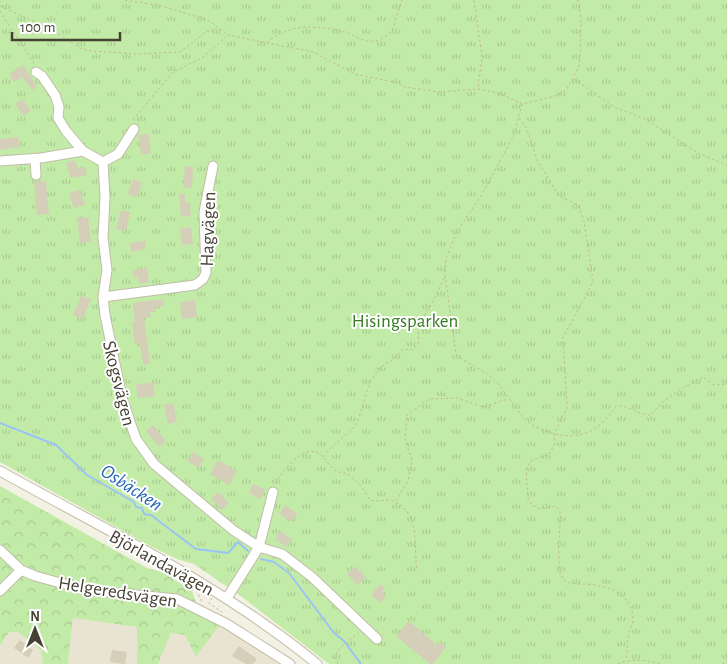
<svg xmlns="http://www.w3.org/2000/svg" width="727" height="664" font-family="'Alegreya Sans',sans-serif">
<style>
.residential{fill:#e8e4d1}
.forest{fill:url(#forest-crowns)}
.park{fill:url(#park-tufts)}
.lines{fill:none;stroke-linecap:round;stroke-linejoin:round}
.stream{stroke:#9ac3f6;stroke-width:2}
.building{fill:#d5ceb8}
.minor-casing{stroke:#c2bda8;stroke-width:11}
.path{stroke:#c2b995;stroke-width:1;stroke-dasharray:2.5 2.5;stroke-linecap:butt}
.minor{stroke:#fff;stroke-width:9}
.labels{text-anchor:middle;stroke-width:4;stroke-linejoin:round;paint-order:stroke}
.street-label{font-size:19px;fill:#454133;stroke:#fff}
.park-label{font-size:19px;fill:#377b22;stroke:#fff}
.water-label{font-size:20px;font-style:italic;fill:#2465b9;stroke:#fff}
</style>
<defs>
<pattern id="forest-crowns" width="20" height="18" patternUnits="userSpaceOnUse" patternTransform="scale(1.25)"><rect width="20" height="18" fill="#c3eba8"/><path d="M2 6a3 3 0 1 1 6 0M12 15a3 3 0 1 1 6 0" fill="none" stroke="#a9cb91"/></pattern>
<pattern id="park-tufts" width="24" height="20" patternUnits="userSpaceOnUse" patternTransform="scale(1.25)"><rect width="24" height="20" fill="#c3eba8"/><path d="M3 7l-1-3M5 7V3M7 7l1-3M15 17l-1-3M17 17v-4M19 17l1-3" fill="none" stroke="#a9cb91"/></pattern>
</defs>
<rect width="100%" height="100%" fill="#f3f1e3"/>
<!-- residential -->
<g class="residential">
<polygon points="224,617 285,654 297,664 158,664 171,633 185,635 196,657"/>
<polygon points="73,618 138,627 137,664 68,664"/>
<polygon points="9,631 18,632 41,650 43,664 0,664 0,646"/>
</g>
<!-- forest -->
<polygon class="forest" points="0,486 147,568 162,572 192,591 199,611 221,623 196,657 185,635 171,633 158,664 137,664 137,627 73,618 68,664 43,664 41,650 18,632 9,632 0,646"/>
<!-- park -->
<polygon class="park" points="0,0 727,0 727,664 329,664 242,597 194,564 177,559 152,547 0,462"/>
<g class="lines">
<!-- stream -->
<g class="stream">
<polyline points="0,423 56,445 87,475 134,502 136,507 142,508 144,514 151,515 196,549 228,553 238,542 248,551"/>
<polyline points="261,559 274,562 289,573 334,633 344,641 361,664"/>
</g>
</g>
<!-- building -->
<g class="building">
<polygon points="23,65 37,87 32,90 22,77 14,82 9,74"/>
<polygon points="22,99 31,110 24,116 15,104"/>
<polygon points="149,134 151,153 141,155 138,135"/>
<polygon points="19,137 20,147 0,150 0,139"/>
<polygon points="75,160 78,169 85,167 87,175 71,178 66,163"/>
<polygon points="185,166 193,167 192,188 183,187"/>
<polygon points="133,179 142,182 137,197 128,194"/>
<polygon points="46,181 49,214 37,215 34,182"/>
<polygon points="80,190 85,205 74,208 69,193"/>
<polygon points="179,194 185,194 185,203 189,202 191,216 181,217"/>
<polygon points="121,210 130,212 126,231 116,229"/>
<polygon points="88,217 91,242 80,243 77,218"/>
<polygon points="191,227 193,244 182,245 180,229"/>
<polygon points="145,241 146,249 131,252 130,243"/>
<polygon points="147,268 149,282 139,284 138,277 134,278 133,270"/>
<polygon points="81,296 91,299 83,319 73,315"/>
<polygon points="154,300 163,300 164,306 155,307 156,312 150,312 151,317 144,318 150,363 144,365 139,343 135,344 132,322 135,322 133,303"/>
<polygon points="195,300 197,317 182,319 180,302"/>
<polygon points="153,382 155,396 138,398 136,385"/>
<polygon points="173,403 177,422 168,424 164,405"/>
<polygon points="153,425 166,441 159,447 146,431"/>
<polygon points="192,452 204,459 199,468 187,461"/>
<polygon points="218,460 237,471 229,485 210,474"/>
<polygon points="253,484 265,489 260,499 249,493"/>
<polygon points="218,492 229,503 222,510 211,499"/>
<polygon points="285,505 297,513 292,522 279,514"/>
<polygon points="280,531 292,539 287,547 275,539"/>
<polygon points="355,566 366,577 358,585 347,574"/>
<polygon points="380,584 385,588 382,592 386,596 380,603 371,595"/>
<polygon points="409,621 437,645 440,642 446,647 433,664 430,664 396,636"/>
<polygon points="20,640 33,650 28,658 14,648"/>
<polygon points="239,646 257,659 253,664 246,664 232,656"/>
<polygon points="112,650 127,652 125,664 110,662"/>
</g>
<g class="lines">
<!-- minor casing -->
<g class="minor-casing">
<g id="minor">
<polyline points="36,72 42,76 55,95 59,107 58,118 66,131 83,151 103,162 105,198 103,238 107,270 103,297 105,315 122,398 136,439 154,464 233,530 259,547 282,554 312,577 377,639"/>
<polyline points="35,159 36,175"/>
<polyline points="0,161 41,158 83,151"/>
<polyline points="103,162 118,154 134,129"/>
<polyline points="103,297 195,285 203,279 206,273 204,212 213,166"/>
<path d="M0,471C108,531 221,585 317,664"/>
<polyline points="0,550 21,570 35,576 86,590 177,599 227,624 290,664"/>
<polyline points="0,591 21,570"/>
<polyline points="227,598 259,547 273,492"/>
</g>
</g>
<!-- path -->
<g class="path">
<polyline points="125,0 162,6 208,20 228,35 313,52 355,74 398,83 405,87 439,92 478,89 499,93 522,104 555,96 566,90 573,78 579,66 580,54 581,19 578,0"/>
<polyline points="474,0 482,57 478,88"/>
<polyline points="0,6 53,30 79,48 92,51 138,54 180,52 206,32 216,29"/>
<polyline points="0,11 35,65"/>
<path d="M267,43C288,23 318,25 345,32C354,35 364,43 375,41C381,40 387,35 392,31L402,0"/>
<polyline points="574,79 616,108 643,118 698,153 727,165"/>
<path d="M522,104L513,137L481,196L456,233L446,259L445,276L456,354C466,364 477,366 488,375C504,386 513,408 527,421C534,427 543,430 552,433C580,441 600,431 616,406C630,405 637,415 651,415C665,397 683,388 703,377L714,385L727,384"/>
<path d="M519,118L526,127L538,162L559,196L578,205L584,221L593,282L563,338L567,408L554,434L555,444L549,454L531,461L526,469L528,499L532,505L541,509L556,506L560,511C561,526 555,570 563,579C569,585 578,584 585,584C606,585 633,593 633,619C633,624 630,628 629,633C627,642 627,652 626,660"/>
<polyline points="133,120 173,72 202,58 228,35"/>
<path d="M324,457C333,441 351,436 358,420C364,405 366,387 376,373C384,361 393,364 401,350L414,349L419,342L418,331L426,312L433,302L445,276"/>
<path d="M276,484C281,472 303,443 320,454C326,458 329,467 336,471C339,473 344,472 347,474C355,478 366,492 370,500C377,503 386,498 393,501C422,513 413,548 417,571"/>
<polyline points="396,501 408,481 412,460 405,440 407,415 429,399 457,398 483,407 508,399"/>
<polyline points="196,590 202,602"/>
<polyline points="212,598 209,603 222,612"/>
<polyline points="338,664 335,657 338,650 358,633"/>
<path d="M618,664C630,658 648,660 661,664"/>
<polyline points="722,664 727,661"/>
</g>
<!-- minor -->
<use href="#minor" class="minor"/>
</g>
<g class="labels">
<!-- street labels -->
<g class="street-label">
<text transform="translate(207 229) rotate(-88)" y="7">Hagvägen</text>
<text transform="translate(120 383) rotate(76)" y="7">Skogsvägen</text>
<text transform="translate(162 562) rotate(29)" y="7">Björlandavägen</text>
<text transform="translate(118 591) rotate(9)" y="7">Helgeredsvägen</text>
</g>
<!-- park labels -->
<g class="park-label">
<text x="405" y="327">Hisingsparken</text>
</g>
<!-- water labels -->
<g class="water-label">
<text transform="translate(132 487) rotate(33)" y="7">Osbäcken</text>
</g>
</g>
<!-- north arrow -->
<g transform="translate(35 629)" stroke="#ffffff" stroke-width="4" paint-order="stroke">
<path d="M0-4L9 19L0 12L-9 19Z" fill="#454133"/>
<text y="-8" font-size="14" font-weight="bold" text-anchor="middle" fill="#454133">N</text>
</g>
<!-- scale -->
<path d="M12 32v8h108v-8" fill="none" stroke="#454133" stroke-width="2.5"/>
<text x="20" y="32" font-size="15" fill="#454133" stroke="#ffffff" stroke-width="4" paint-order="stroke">100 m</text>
</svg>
